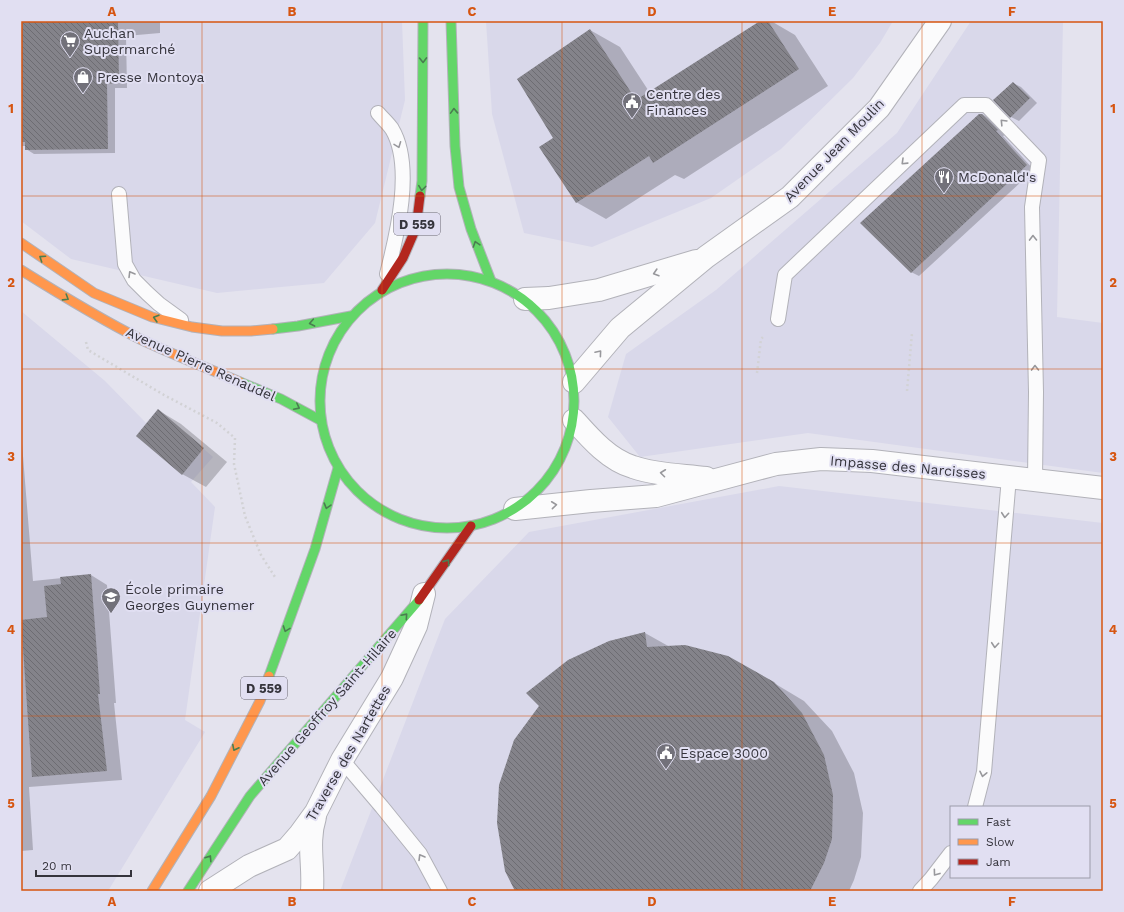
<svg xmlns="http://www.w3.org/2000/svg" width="1124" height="912" font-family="'Work Sans',sans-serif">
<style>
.built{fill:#d9d8ea;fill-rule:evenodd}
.shadow{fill:#0003}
.building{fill:url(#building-back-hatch)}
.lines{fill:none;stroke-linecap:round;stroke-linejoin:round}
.lane-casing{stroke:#b2b2b9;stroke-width:16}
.street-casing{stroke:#b2b2b9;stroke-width:24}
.fast-casing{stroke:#b2b2b9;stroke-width:11}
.slow-casing{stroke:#b2b2b9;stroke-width:11}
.jam-casing{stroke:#b2b2b9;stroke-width:11}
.path{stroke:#d2d2d5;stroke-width:2.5;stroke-dasharray:2 3;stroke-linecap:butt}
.lane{stroke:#fbfbfc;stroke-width:14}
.street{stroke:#fbfbfc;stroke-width:22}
.fast{stroke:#63d668;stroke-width:9}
.slow{stroke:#ff974d;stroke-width:9}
.jam{stroke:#b3261e;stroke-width:9}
.oneway{stroke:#4a7d50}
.oneway2{stroke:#98989c}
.grid{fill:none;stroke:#d65511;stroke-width:1;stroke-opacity:0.55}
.labels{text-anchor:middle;stroke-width:4;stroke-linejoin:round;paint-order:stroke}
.shield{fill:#e1dff2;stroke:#696773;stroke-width:1}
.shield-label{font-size:13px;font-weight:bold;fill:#35343c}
.poi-label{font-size:14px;fill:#35343c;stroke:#e1dff2;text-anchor:start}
.street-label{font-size:14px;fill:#35343c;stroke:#e1dff2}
.neatline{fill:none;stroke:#d65511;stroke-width:1.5}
.grid-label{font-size:13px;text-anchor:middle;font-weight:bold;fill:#d65511}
</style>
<defs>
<pattern id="building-back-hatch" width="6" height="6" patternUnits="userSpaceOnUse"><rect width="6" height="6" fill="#84838a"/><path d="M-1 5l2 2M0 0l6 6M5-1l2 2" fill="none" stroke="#6d6c72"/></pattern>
</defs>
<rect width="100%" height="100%" fill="#e4e3ee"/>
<!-- built -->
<g class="built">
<polygon points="21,21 402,21 405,100 375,223 324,283 217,293 71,259 21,221"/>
<polygon points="486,21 893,21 880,43 853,78 781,149 711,198 592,247 524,233 492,114"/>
<polygon points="971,21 1063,21 1057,317 1103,323 1103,473 808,433 640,457 608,417 626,354 716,290 897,133"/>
<polygon points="21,311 105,381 146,423 158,409 213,457 191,482 215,507 185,720 205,732 108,891 21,891"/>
<path d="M779,486L1103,523V891H340L445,619L529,532ZM951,807H1089V877H951Z"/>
</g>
<!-- shadow -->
<g class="shadow">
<polygon points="21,21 160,21 160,33 126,36 127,88 115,88 115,153 34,154 26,149 26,146 21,146"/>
<polygon points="761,21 771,21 795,35 828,86 684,179 675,175 606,219 576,202 555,138 590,30 620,47 650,93"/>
<polygon points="1013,83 1021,87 1037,103 1019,121 1011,117"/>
<polygon points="982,114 990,119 1005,135 1003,136 1034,170 919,276 911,272"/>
<polygon points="158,410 181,424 227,462 206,487 182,474"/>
<polygon points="21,431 33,581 91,575 107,585 116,703 114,703 122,780 29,787 33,850 21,851"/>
<polygon points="645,633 670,647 774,683 804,701 832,731 854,773 863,813 861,857 854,880 849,891 516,891"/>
</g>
<!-- building -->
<g class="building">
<polygon points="21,21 118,21 119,83 107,84 108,149 25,150 25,142 21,142"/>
<polygon points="760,21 768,21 799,69 653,163 649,156 576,203 539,147 553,138 517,79 590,29 636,100"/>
<polygon points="1013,82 1030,98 1010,118 993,100"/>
<polygon points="979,114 982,114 998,130 996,131 1027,165 911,273 860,223"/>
<polygon points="158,409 204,448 182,475 136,436"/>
<polygon points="91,574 100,694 98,694 107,771 32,777 21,620 47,617 44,586 61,584 60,577"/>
<polygon points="645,632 647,647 685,645 728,656 774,682 802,713 824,755 833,795 832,839 824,863 810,891 515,891 505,871 497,823 499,785 514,740 539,706 526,693 568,660 609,641"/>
</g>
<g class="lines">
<!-- lane casing -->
<g class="lane-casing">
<g id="lane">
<path d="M378,113C382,118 388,123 392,129C414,166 397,235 387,274"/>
<polyline points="119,194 125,264 134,280 147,293 159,304 181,320"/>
<polyline points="778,319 785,275 964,105 986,105 1039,160 1032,207 1036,392 1035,480"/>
<polyline points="342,760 382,807 420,854 440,891"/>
<polyline points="975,807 984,772 1009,477"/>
<polyline points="920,891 931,879 951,853"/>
</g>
</g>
<!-- street casing -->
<g class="street-casing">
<g id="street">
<polyline points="525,299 549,298 599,290 696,261"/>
<polyline points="574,382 620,328 706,257 790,197 879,108 940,21"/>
<path d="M574,420C590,438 609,460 633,467C656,475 682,475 706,478"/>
<polyline points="515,509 591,501 656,496 776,464 821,459 872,461 1103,488"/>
<polyline points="210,891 249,866 287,849 300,834 316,812 342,760 392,678 416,626 424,594"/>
<path d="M312,891C314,866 307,842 315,817"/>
</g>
</g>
<!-- fast casing -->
<g class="fast-casing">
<g id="fast">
<polyline points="451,21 455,146 459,187 471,229 491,281"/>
<polyline points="420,196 422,181 423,21"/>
<circle cx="447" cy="401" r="127"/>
<polyline points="273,329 298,326 351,316"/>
<polyline points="240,382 281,399 320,420"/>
<polyline points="269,676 315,549 338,468"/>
<polyline points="188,891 250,796 419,600"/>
</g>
</g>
<!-- slow casing -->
<g class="slow-casing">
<g id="slow">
<polyline points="21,243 94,293 152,317 192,327 222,331 251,331 273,329"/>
<path d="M21,270C61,295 100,319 142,340C174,355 207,368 240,382"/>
<polyline points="152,891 211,796 260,701 269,676"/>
</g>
</g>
<!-- jam casing -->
<g class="jam-casing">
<g id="jam">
<polyline points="382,290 403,258 416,228 420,196"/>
<polyline points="419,600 471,526"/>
</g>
</g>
<!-- path -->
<g class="path">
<polyline points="86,342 88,350 164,395 217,423 235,438 234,464 245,516 261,555 275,577"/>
<polyline points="757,373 761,339 763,337"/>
<polyline points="907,391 912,333"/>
</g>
<!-- lane -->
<use href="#lane" class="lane"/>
<!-- street -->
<use href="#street" class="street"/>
<!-- fast -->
<use href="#fast" class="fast"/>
<!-- slow -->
<use href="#slow" class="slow"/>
<!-- jam -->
<use href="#jam" class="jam"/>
</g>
<!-- one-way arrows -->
<defs><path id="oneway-chevron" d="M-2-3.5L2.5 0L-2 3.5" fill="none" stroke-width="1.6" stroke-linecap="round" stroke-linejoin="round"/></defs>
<g class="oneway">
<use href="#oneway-chevron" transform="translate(423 60) rotate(89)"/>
<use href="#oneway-chevron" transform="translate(454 111) rotate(-92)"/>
<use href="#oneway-chevron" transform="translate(422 188) rotate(97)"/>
<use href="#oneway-chevron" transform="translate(476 244) rotate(-108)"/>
<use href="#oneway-chevron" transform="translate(42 258) rotate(-146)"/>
<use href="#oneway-chevron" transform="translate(66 298) rotate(32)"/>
<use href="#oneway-chevron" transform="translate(156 318) rotate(-164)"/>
<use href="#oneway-chevron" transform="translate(312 323) rotate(169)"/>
<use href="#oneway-chevron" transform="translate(297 407) rotate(27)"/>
<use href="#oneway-chevron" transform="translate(327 506) rotate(106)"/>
<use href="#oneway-chevron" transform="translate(447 562) rotate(-55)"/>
<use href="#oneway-chevron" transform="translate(405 616) rotate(-49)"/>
<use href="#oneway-chevron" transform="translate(286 629) rotate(110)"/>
<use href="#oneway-chevron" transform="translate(235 748) rotate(117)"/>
<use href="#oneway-chevron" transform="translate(209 858) rotate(-57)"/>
</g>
<g class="oneway2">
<use href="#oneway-chevron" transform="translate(1003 122) rotate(-134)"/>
<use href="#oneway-chevron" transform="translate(398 145) rotate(69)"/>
<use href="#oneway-chevron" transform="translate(904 162) rotate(136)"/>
<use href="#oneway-chevron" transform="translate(1033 238) rotate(-91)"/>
<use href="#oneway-chevron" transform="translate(656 273) rotate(163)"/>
<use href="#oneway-chevron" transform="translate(131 274) rotate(-121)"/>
<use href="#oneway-chevron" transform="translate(599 353) rotate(-50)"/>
<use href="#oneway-chevron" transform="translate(1035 368) rotate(-91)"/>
<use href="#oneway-chevron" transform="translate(663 473) rotate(-173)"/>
<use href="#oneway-chevron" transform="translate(554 505) rotate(-6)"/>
<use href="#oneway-chevron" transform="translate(1005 515) rotate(95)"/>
<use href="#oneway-chevron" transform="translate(995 645) rotate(95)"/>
<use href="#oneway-chevron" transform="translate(983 774) rotate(102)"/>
<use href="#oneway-chevron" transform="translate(421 857) rotate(-121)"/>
<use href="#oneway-chevron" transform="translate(936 873) rotate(126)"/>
</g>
<!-- grid -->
<path class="grid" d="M202,21V891M382,21V891M562,21V891M742,21V891M922,21V891M21,196H1103M21,369H1103M21,543H1103M21,716H1103"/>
<!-- icons -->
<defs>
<g id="supermarket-pin" transform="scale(1)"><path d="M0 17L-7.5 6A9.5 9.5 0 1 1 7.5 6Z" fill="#72717a" stroke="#e1dff2"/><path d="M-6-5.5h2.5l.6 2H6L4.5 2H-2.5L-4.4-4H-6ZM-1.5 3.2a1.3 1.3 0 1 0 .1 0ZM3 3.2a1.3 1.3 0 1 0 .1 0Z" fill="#fff"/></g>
<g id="shop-pin" transform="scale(1)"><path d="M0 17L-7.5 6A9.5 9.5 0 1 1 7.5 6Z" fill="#72717a" stroke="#e1dff2"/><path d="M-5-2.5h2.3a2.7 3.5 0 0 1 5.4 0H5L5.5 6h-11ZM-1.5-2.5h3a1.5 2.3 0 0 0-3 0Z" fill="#fff"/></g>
<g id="civic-pin" transform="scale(1)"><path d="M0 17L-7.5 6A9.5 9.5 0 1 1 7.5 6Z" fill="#72717a" stroke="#e1dff2"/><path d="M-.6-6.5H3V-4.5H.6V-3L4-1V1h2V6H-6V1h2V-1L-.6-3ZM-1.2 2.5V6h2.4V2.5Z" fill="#fff"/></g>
<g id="restaurant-pin" transform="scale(1)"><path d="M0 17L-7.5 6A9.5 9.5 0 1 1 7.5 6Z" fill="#72717a" stroke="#e1dff2"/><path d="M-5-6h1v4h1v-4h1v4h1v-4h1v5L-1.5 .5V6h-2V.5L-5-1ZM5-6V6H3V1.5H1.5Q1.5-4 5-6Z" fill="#fff"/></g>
<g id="school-pin" transform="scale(1)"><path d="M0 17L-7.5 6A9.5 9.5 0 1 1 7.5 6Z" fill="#72717a" stroke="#e1dff2"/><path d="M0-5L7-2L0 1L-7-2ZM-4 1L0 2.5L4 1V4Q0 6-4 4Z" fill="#fff"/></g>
</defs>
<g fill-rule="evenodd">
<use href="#supermarket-pin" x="70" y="41"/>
<use href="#shop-pin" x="83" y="77"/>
<use href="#civic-pin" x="632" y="102"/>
<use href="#restaurant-pin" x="944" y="177"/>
<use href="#school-pin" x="111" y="597"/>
<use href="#civic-pin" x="666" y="753"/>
</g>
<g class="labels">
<!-- shield labels -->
<g class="shield">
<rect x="394" y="213" width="46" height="22" rx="3"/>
<rect x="241" y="677" width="46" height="22" rx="3"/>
</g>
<g class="shield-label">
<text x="417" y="229">D 559</text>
<text x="264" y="693">D 559</text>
</g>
<!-- poi labels -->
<g class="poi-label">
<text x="84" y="38">Auchan<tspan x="84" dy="16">Supermarché</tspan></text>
<text x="97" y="82">Presse Montoya</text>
<text x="646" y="99">Centre des<tspan x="646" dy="16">Finances</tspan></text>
<text x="958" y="182">McDonald's</text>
<text x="125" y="594">École primaire<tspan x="125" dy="16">Georges Guynemer</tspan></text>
<text x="680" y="758">Espace 3000</text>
</g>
<!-- street labels -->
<g class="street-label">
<text transform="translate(834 150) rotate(-46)" y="5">Avenue Jean Moulin</text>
<text transform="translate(201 364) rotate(24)" y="5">Avenue Pierre Renaudel</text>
<text transform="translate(908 467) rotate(5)" y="5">Impasse des Narcisses</text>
<text transform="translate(327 707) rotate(-49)" y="5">Avenue Geoffroy Saint-Hilaire</text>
<text transform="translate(348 753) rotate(-60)" y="5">Traverse des Nartettes</text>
</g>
</g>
<!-- border -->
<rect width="1124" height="912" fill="none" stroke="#e1dff2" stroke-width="44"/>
<!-- legend -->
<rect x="950" y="806" width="140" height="72" fill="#e1dff2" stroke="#9c9ba9"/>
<rect x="958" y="819" width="20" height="6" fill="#63d668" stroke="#9c9ba9"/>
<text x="986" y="826" font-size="12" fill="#35343c">Fast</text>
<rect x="958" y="839" width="20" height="6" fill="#ff974d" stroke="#9c9ba9"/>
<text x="986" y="846" font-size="12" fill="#35343c">Slow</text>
<rect x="958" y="859" width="20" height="6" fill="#b3261e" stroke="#9c9ba9"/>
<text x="986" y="866" font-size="12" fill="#35343c">Jam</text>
<!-- scale -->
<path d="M36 870v6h95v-6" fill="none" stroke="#35343c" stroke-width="2"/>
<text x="42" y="870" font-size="12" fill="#35343c" stroke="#e1dff2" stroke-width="3" paint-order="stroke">20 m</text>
<rect x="22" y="22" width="1080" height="868" class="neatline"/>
<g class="grid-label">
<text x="112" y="16">A</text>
<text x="292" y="16">B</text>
<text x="472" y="16">C</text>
<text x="652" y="16">D</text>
<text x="832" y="16">E</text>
<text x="1012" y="16">F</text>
<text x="11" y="113">1</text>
<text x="1113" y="113">1</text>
<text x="11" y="287">2</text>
<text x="1113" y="287">2</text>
<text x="11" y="461">3</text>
<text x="1113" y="461">3</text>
<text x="11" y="634">4</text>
<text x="1113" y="634">4</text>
<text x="11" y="808">5</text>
<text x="1113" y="808">5</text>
<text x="112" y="906">A</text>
<text x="292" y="906">B</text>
<text x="472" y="906">C</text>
<text x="652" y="906">D</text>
<text x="832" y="906">E</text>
<text x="1012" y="906">F</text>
</g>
</svg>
